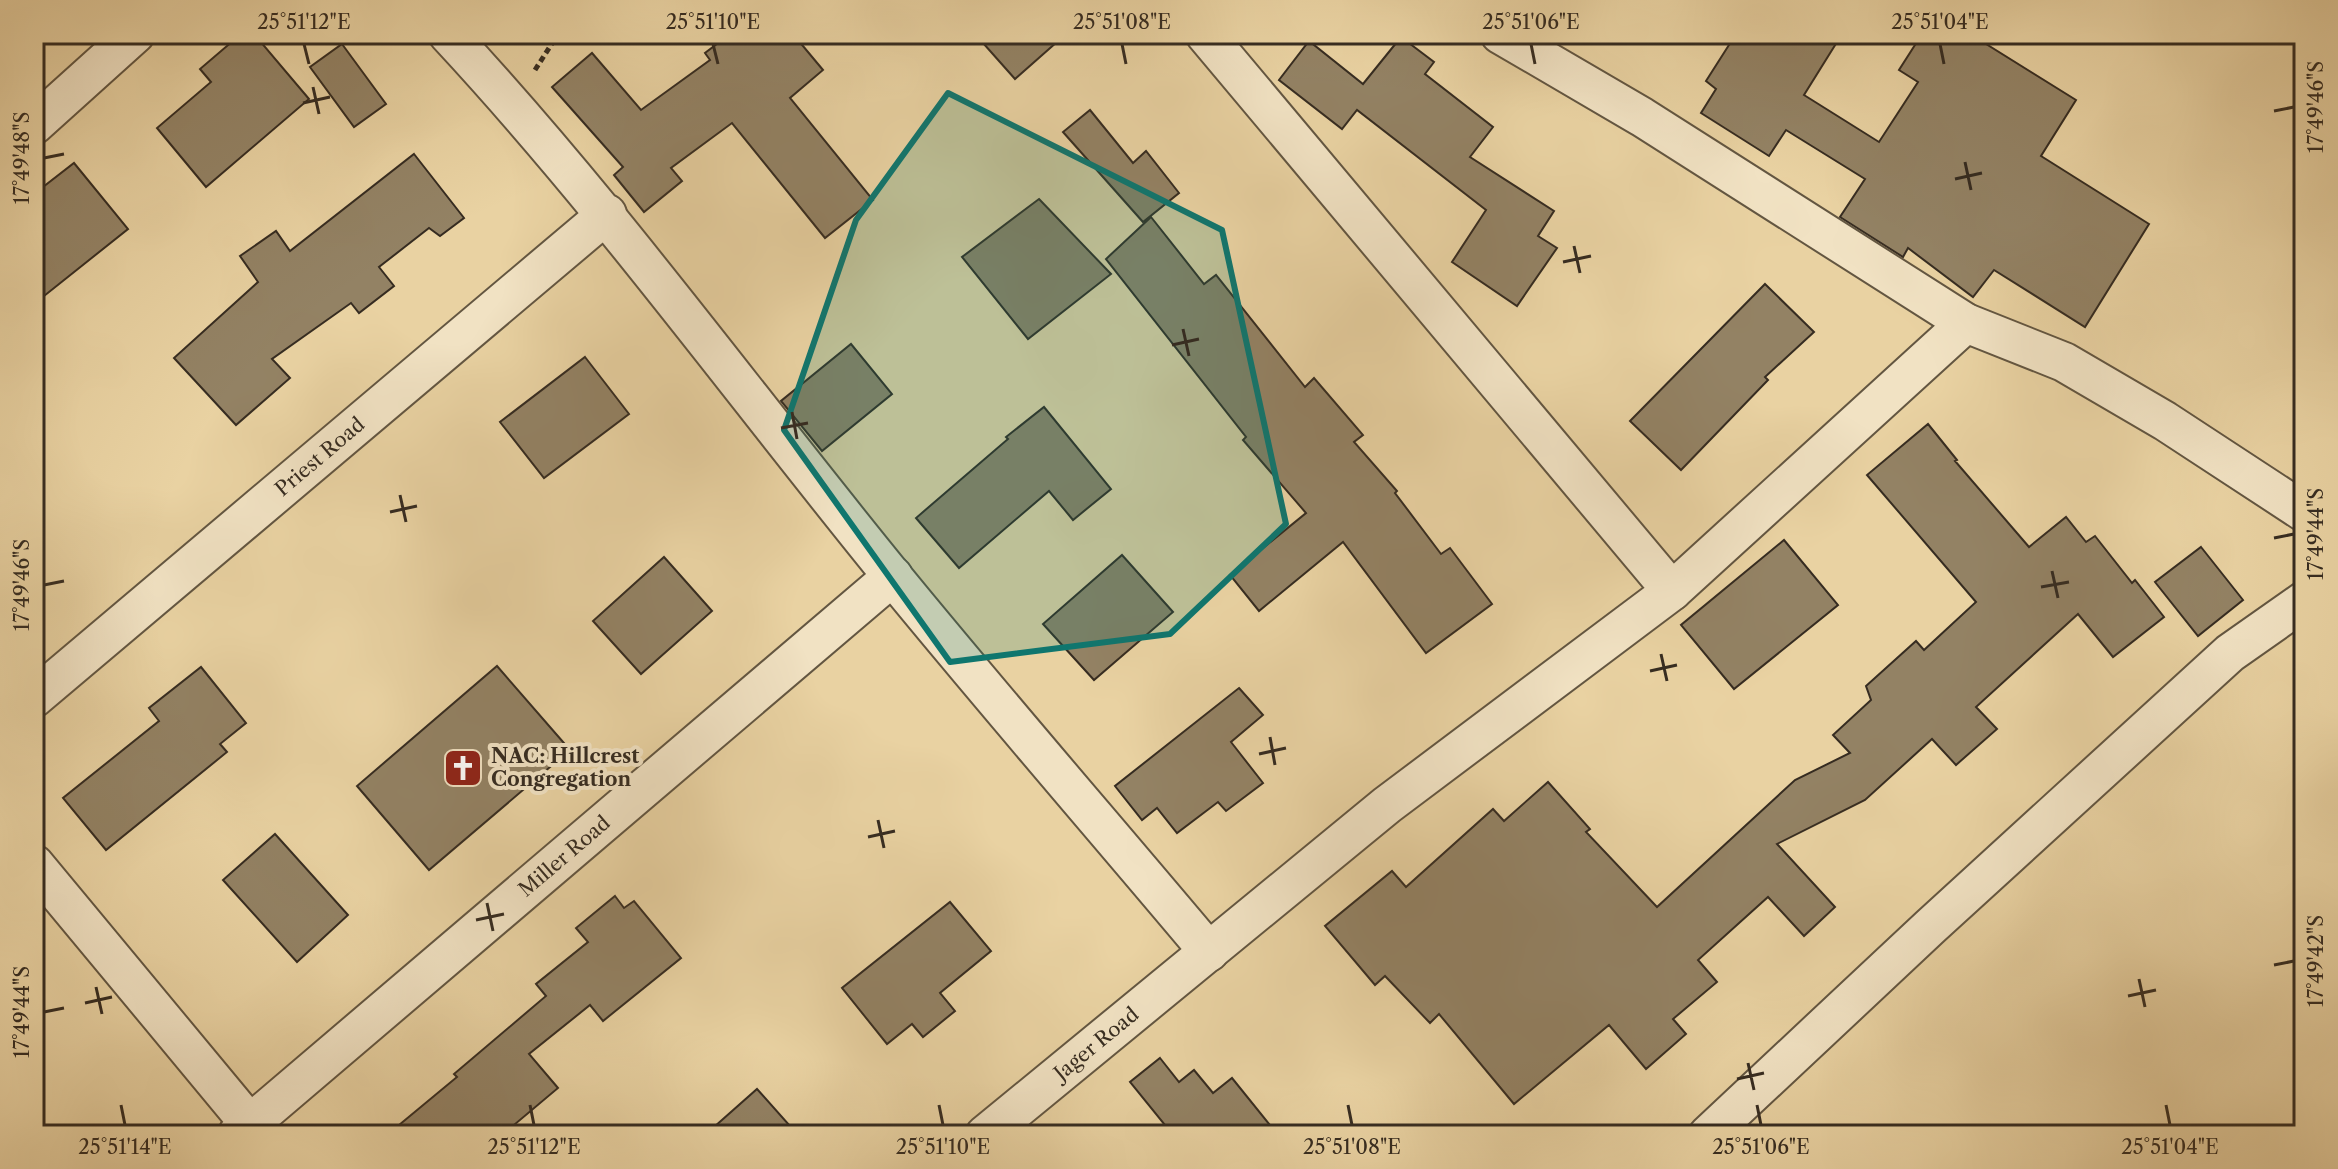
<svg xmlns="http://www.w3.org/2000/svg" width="2338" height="1169" font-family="'Libre Caslon Text',serif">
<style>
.building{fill:#938264;stroke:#362c21;stroke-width:2}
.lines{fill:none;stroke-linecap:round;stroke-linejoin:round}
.street-casing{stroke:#635641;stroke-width:42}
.path{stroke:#362c21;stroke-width:5;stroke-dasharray:6 4;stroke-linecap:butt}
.street{stroke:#f1e2c3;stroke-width:38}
.marked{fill:#0f766e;fill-opacity:0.2;stroke:#0f766e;stroke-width:6;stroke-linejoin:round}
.ticks{fill:none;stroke:#362c21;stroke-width:3}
.labels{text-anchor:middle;stroke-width:8;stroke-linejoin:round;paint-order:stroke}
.street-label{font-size:20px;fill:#362c21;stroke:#f1e2c3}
.poi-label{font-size:20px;font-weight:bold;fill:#362c21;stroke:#f1e2c3;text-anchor:start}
.neatline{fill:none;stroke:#362c21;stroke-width:3}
.ticks-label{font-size:20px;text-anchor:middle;fill:#362c21}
</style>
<rect width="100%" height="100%" fill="#e9d2a2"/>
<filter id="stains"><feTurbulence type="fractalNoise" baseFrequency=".0025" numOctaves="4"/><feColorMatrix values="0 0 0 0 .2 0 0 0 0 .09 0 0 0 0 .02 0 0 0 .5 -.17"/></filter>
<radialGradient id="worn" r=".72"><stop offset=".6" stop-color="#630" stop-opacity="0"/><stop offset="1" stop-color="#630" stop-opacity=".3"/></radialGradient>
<!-- building -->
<g class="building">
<polygon points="241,34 254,34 309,99 206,187 157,128 211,82 200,69"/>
<polygon points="730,34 793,34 823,70 790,98 873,200 825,238 732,123 671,168 682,181 644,212 614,175 623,167 552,87 592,53 641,110 710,60 705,53"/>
<polygon points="975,34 1066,34 1015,79"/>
<polygon points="1736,34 1842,34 1804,95 1879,142 1918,82 1899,70 1922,34 1970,34 2076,100 2041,156 2149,224 2085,327 1994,270 1973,297 1908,248 1903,257 1840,217 1865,179 1786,130 1769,156 1701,113 1716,89 1706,81"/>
<polygon points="1401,37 1434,62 1425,74 1493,127 1470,157 1554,211 1538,236 1557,248 1517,306 1452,262 1486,210 1357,110 1342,129 1279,80 1309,41 1363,84"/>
<polygon points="342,44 386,104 354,127 310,67"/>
<polygon points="1090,110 1133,163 1146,151 1179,193 1143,222 1063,132"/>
<polygon points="414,154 464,218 440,236 429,228 379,267 394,286 359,313 351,303 272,359 290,378 236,425 174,358 258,282 240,256 276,231 290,251"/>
<polygon points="74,163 128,229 34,304 34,194"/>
<polygon points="1039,199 1111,274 1028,339 962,257"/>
<polygon points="1151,217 1204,284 1216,275 1305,387 1314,378 1363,435 1354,442 1397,491 1395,493 1441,554 1450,548 1492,604 1426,653 1343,542 1259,611 1230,575 1306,513 1243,440 1246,437 1106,259"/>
<polygon points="1765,284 1814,332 1765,377 1768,380 1681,470 1630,421"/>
<polygon points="851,344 892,394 822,451 781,401"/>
<polygon points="585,357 629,414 544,478 500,422"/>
<polygon points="1044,407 1111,489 1073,520 1049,491 959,568 916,518 1008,439 1006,437"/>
<polygon points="1928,424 1957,460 1955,461 2029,547 2066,517 2086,542 2095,536 2132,583 2135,580 2164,617 2113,657 2078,614 1976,707 1997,729 1956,765 1932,739 1865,800 1777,844 1835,907 1804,936 1768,897 1698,960 1717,982 1673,1019 1686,1034 1646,1069 1609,1025 1514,1104 1439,1014 1430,1023 1385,976 1375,985 1325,926 1392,871 1406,887 1493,809 1504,821 1548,782 1590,829 1586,832 1657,907 1795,780 1850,753 1833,735 1871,700 1866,686 1916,641 1924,650 1976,602 1867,475"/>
<polygon points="1784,540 1838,605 1734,689 1681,625"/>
<polygon points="2201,547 2243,600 2198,636 2155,582"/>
<polygon points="1122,555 1173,612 1094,680 1043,624"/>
<polygon points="664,557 712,611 641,674 593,621"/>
<polygon points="497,666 570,750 429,870 357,786"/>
<polygon points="201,667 246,723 220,744 227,752 106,850 63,798 159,721 149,708"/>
<polygon points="1239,688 1263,715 1231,742 1263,783 1226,811 1218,802 1177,833 1157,808 1142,820 1115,786"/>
<polygon points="275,834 348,915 297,962 223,880"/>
<polygon points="615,896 624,908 634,901 681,958 603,1021 590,1005 529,1054 558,1088 502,1135 387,1135 457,1077 454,1074 546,996 536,984 588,942 576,928"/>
<polygon points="950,902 991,951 940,993 955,1011 923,1037 912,1024 887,1044 842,988"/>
<polygon points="1160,1058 1179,1082 1194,1070 1213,1093 1232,1078 1278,1135 1173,1135 1130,1082"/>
<polygon points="757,1089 798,1135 705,1135"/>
</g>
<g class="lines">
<!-- street casing -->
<g class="street-casing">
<g id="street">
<path d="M448,34C608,206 745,396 893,577C996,703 1104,827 1209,952"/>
<polyline points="1500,34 1642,117 1966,323 2064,362 2165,421 2304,512"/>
<polyline points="34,125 135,34"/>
<polyline points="1672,591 1966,323"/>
<path id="s1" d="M34,698L607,214"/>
<polyline points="34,864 259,1135"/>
<path id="s2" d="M237,1135L893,576"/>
<path id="s3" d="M985,1135L1387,805L1672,591L1205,34"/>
<polyline points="1708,1135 1930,927 2230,653 2304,601"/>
</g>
</g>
<!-- path -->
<polyline class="path" points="535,70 558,34"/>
<!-- street -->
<use href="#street" class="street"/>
</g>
<!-- marked area -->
<path class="marked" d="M948,93L1222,230L1286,524L1170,634L950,662L784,430L856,220Z"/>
<!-- ticks -->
<path class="ticks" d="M304,44L309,64M713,44L718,64M1122,44L1126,64M1531,44L1535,64M1940,44L1944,64M313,87L319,114M303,103L330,97M2274,111L2294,107M44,158L64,154M1965,162L1971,190M1955,179L1982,173M1574,246L1580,273M1563,262L1591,256M1183,329L1189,356M1172,345L1199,339M792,412L797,439M781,428L808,423M400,495L406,522M390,512L417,506M2274,538L2294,534M2052,571L2058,598M44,585L64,581M2041,587L2069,582M1661,654L1667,681M1650,671L1677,665M1270,737L1275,765M1259,754L1286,748M878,820L884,848M868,837L895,831M487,903L493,931M476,920L504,914M2274,965L2294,961M2139,979L2145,1007M96,987L102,1014M2128,996L2156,990M85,1003L112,997M44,1012L64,1008M1748,1063L1754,1090M1737,1079L1764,1073M121,1105L125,1125M530,1105L534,1125M939,1105L943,1125M1348,1105L1352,1125M1757,1105L1761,1125M2166,1105L2170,1125"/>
<!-- icons -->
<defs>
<g id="church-square" transform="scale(2)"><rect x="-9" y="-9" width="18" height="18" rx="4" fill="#8f2418" stroke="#f1e2c3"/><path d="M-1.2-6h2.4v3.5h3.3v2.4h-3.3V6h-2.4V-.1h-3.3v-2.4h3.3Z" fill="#fff"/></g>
</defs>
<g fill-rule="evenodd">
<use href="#church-square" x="463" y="768"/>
</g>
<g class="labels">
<!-- street labels -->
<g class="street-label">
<text dy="7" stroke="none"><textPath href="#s1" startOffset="374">Priest Road</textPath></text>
<text dy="7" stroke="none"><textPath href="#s2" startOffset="430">Miller Road</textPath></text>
<text dy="7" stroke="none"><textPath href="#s3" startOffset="144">Jager Road</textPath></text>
</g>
<!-- poi labels -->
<g class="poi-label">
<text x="491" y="763">NAC: Hillcrest<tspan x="491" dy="23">Congregation</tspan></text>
</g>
</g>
<!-- margin -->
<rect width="2338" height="1169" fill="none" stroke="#e9d2a2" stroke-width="88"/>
<rect x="44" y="44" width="2250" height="1081" class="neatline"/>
<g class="ticks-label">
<text x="304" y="29">25°51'12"E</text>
<text x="713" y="29">25°51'10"E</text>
<text x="1122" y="29">25°51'08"E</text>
<text x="1531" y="29">25°51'06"E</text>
<text x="1940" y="29">25°51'04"E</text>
<text transform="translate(2316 107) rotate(-90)" y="7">17°49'46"S</text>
<text transform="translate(22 158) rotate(-90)" y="7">17°49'48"S</text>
<text transform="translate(2316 534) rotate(-90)" y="7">17°49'44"S</text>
<text transform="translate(22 585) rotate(-90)" y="7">17°49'46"S</text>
<text transform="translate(2316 961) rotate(-90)" y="7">17°49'42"S</text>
<text transform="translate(22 1012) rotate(-90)" y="7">17°49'44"S</text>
<text x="125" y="1154">25°51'14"E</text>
<text x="534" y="1154">25°51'12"E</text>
<text x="943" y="1154">25°51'10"E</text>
<text x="1352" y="1154">25°51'08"E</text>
<text x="1761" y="1154">25°51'06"E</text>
<text x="2170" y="1154">25°51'04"E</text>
</g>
<rect width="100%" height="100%" filter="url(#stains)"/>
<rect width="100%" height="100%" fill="url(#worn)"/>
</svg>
